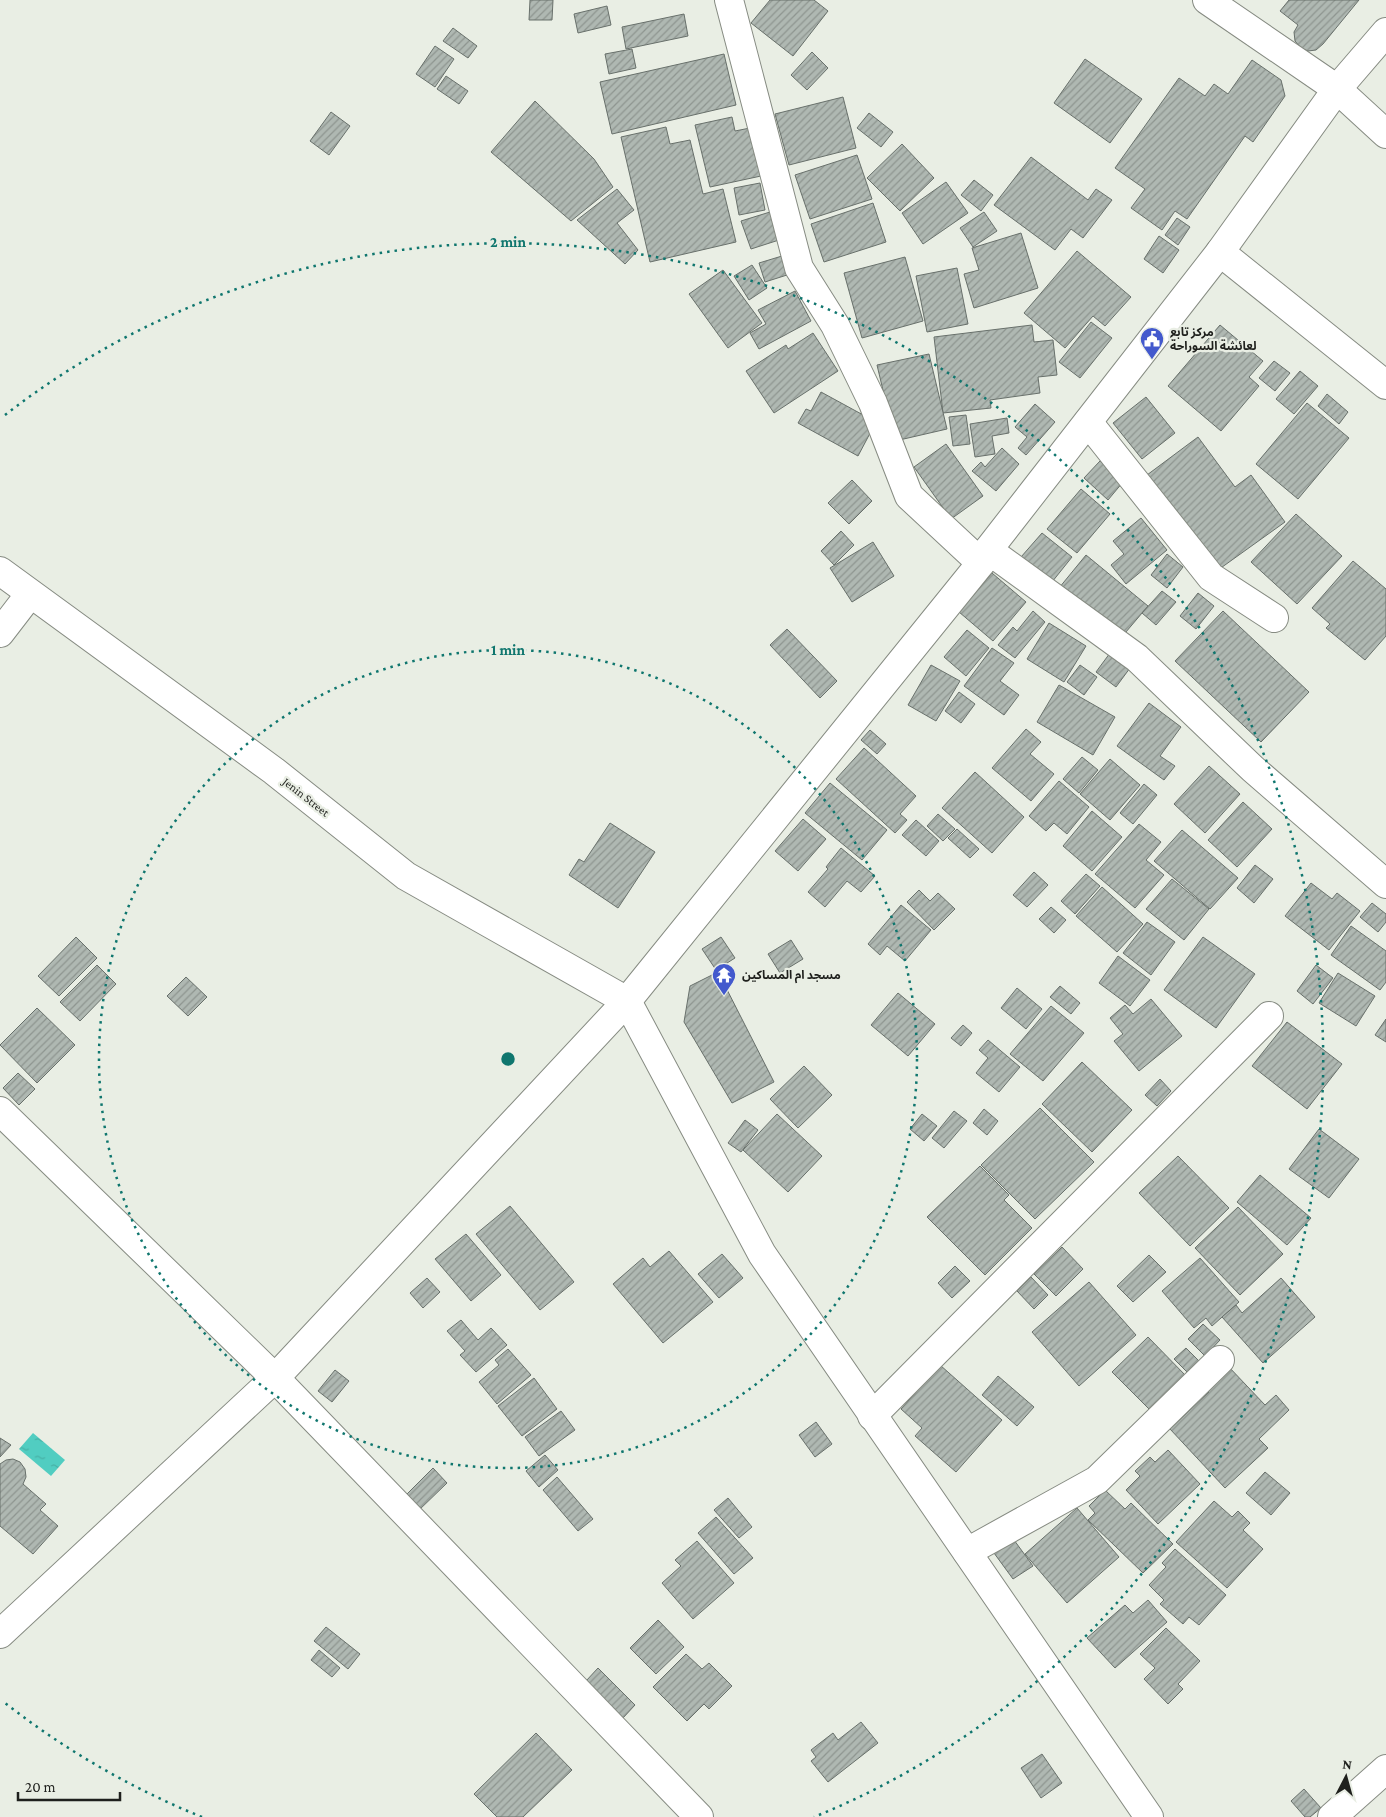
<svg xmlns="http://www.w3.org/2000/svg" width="1386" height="1817" font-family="'Crimson Pro','Noto Sans Arabic',serif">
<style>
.water{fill:url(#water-ripples)}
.building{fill:url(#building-hatch);stroke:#68706b}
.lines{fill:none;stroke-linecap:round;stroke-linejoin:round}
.minor-casing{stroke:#868b82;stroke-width:30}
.tertiary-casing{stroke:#868b82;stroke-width:30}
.minor{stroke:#fff;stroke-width:28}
.tertiary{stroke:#fff;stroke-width:28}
.ring{fill:none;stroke:#0f766e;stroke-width:2.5;stroke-dasharray:2.5 5}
.labels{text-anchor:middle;stroke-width:4.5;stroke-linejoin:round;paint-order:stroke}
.poi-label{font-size:12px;font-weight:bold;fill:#1f201d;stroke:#e9eee4;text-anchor:start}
.street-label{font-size:12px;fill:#1f201d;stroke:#e9eee4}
.centre{fill:#0f766e;stroke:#e9eee4;stroke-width:2.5}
.ring-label{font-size:15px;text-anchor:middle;font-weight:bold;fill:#0f766e;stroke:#e9eee4;stroke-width:4.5;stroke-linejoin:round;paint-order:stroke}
</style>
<defs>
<pattern id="water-ripples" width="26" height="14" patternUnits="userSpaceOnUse" patternTransform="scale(1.25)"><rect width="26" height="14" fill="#51cdc1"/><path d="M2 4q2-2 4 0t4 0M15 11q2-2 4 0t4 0" fill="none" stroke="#46b0a5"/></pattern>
<pattern id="building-hatch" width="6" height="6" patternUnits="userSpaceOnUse" patternTransform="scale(1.25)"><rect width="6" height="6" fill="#afb8b2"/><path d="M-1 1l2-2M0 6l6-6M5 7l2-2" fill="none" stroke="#8e9590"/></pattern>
</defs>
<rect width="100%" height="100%" fill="#e9eee4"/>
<!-- water -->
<polygon class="water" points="33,1433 65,1460 51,1476 19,1449"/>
<!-- building -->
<g class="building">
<polygon points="530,0 553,0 552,20 529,20"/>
<polygon points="770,0 814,0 828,11 793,56 751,23"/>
<polygon points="1289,0 1359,0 1323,44 1316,50 1308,51 1301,48 1295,41 1294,32 1298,25 1280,11"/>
<polygon points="607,6 611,25 578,33 574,14"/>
<polygon points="684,14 688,36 626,49 622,27"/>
<polygon points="453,28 477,46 468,58 443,41"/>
<polygon points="435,46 454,59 435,87 416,74"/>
<polygon points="632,49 636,68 609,74 605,54"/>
<polygon points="812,52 828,68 807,90 791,75"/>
<polygon points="724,54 736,105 612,134 600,82"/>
<polygon points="1085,59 1142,99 1110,143 1054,103"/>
<polygon points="1252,60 1281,80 1285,96 1253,142 1245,136 1187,219 1175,211 1162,230 1131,208 1145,189 1115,168 1179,78 1205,96 1214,84 1228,94"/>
<polygon points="446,76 468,91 459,104 437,89"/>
<polygon points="843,97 856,148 789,165 775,114"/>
<polygon points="535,101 594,159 613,187 571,221 491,152"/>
<polygon points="331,112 350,126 329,155 310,141"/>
<polygon points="869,113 893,132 881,147 857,128"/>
<polygon points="732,117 735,131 750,128 761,176 710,187 695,125"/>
<polygon points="666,127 670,144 690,140 703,194 723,189 736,242 650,262 621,137"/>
<polygon points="902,144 934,178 900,211 867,178"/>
<polygon points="857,155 872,199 810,219 795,175"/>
<polygon points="1031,157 1088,200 1096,189 1112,200 1083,238 1071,229 1055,250 994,205"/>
<polygon points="974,180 993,195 981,211 961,195"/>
<polygon points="946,182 968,213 923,244 902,213"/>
<polygon points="760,183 765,210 739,215 734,188"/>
<polygon points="617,189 634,210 617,223 638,250 625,264 577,220"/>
<polygon points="873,203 886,242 824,262 811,224"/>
<polygon points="770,212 779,240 751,249 741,221"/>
<polygon points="984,212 997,231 973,247 960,228"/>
<polygon points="1177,218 1190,227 1178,245 1165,235"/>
<polygon points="1021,233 1038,288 974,308 964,274 979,270 972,248"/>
<polygon points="1159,236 1179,250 1163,273 1144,259"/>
<polygon points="1077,251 1131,297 1105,326 1093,316 1065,348 1024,313"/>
<polygon points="782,256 787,275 765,282 759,263"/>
<polygon points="905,257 923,321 862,338 844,273"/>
<polygon points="752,265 767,288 749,300 734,276"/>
<polygon points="957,268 968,324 927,332 916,276"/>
<polygon points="723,270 762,323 728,348 689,294"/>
<polygon points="795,291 811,321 759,349 750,333 766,324 758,310"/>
<polygon points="1091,322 1112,338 1080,378 1059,362"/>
<polygon points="1032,325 1034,342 1053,340 1057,375 1038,377 1040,393 990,400 991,408 943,413 934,337"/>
<polygon points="1220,325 1263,361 1249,377 1259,386 1221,431 1168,386"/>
<polygon points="813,333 838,371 774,413 746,371 786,345 788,349"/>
<polygon points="929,354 947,429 895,441 877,365"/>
<polygon points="1274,361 1290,373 1275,391 1259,378"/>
<polygon points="1300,371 1318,386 1294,414 1276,399"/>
<polygon points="821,392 876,422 858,456 798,423 806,409 811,411"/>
<polygon points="1327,394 1348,412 1339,424 1318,406"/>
<polygon points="1146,397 1175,433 1142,459 1113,423"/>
<polygon points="1307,403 1349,438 1298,499 1256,464"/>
<polygon points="1035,404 1055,422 1026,455 1018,448 1027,437 1015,427"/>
<polygon points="966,415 970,444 953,446 949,417"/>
<polygon points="1007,418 1009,433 992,436 995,454 975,457 970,424"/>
<polygon points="1198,437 1235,487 1251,475 1285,522 1218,570 1147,475"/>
<polygon points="946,444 983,496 951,519 914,467"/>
<polygon points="1002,448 1019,464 996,491 972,471 981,462 985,467"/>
<polygon points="1100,461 1123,482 1108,500 1084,478"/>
<polygon points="852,480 872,501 849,524 828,503"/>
<polygon points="1081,489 1110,514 1077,553 1047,529"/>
<polygon points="1296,514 1342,556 1297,604 1251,562"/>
<polygon points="1141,518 1167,550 1126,584 1111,565 1124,554 1113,541"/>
<polygon points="841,531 854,545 834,565 821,551"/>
<polygon points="1042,533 1072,557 1052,582 1021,557"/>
<polygon points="873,542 894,576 852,602 830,568"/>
<polygon points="1167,554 1183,567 1167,588 1151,575"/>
<polygon points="1086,555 1148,606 1120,639 1059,588"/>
<polygon points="1353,561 1386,589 1386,636 1365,660 1326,628 1330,624 1312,608"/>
<polygon points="992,573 1026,602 993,641 959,612"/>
<polygon points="1162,591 1176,602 1156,625 1142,613"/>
<polygon points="1198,593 1214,606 1196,629 1180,616"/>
<polygon points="1033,611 1045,622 1015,658 998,645 1013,627 1017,631"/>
<polygon points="1223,611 1309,692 1261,742 1175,661"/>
<polygon points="1049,623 1086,646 1064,682 1027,659"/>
<polygon points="787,629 837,681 820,698 770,645"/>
<polygon points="967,630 989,648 966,676 944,657"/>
<polygon points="992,648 1014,663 1000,681 1019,695 1004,715 964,686"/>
<polygon points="1110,653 1130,668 1116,687 1096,672"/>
<polygon points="931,665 960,681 936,721 908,705"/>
<polygon points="1080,665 1097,677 1084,695 1067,682"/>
<polygon points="1059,685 1115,717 1093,755 1037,722"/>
<polygon points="959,692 975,704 961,723 945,711"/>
<polygon points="1149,703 1181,727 1160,756 1175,766 1164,780 1117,746"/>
<polygon points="1026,729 1041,742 1030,754 1054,774 1031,801 992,768"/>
<polygon points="870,730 886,744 877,754 861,740"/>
<polygon points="864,748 916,796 900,814 907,820 895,833 836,779"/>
<polygon points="1082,757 1098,770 1079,793 1063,779"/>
<polygon points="1110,759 1140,785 1110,820 1080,794"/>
<polygon points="1209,766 1240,794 1205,833 1174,804"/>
<polygon points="975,772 1024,817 992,853 942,808"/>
<polygon points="1059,781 1089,807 1067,834 1054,823 1046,831 1029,816"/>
<polygon points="830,783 887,830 862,860 805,813"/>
<polygon points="1144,784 1157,795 1133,824 1120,813"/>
<polygon points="1243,802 1272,829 1237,867 1208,840"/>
<polygon points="1092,811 1122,837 1092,871 1063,846"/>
<polygon points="938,814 955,829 943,841 927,826"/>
<polygon points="803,819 826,839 798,871 775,851"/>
<polygon points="916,820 939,841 926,856 902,835"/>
<polygon points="610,823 655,852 618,908 569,875 579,859 584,862"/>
<polygon points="1139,824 1161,842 1146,860 1164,875 1135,908 1095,874"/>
<polygon points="957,829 979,849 970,858 948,838"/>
<polygon points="1182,830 1238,878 1210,909 1154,861"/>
<polygon points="841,848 875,876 861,892 847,881 825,907 808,892 828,869 826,867"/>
<polygon points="1255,865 1273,879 1254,903 1237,888"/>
<polygon points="1034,872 1048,885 1027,907 1013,895"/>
<polygon points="1086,874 1100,886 1075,914 1061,901"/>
<polygon points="1172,879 1209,909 1184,940 1146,909"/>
<polygon points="1311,883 1332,899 1337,893 1360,911 1329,950 1285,916"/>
<polygon points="1102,887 1143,924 1117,952 1076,916"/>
<polygon points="919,890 930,901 938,893 955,909 934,930 907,902"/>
<polygon points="1372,903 1386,914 1386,922 1378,932 1360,917"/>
<polygon points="901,905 931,930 905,961 887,946 880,955 868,944"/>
<polygon points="1051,907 1066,920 1054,933 1039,919"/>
<polygon points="1147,922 1175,942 1151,975 1123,953"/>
<polygon points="1351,926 1386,951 1386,982 1380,990 1331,955"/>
<polygon points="76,937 97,958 59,996 38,976"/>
<polygon points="721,937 735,958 716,970 702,949"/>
<polygon points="1203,937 1255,974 1216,1028 1164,990"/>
<polygon points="791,940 803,959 780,973 768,954"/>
<polygon points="1118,956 1150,980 1130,1006 1099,983"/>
<polygon points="97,965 116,984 80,1021 60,1002"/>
<polygon points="1316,965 1333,978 1313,1004 1297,991"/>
<polygon points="718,972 774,1082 732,1103 684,1022 690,986"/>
<polygon points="1338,973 1375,996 1356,1026 1319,1003"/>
<polygon points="186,977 207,997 188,1016 167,996"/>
<polygon points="1060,986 1080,1003 1071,1014 1050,997"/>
<polygon points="1017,988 1042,1009 1026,1029 1001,1008"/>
<polygon points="898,993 935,1024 908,1056 871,1025"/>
<polygon points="1151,999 1182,1036 1139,1071 1114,1041 1123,1034 1110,1018 1125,1005 1133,1014"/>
<polygon points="1051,1006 1084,1033 1043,1081 1010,1054"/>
<polygon points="37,1008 75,1045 37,1083 0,1045"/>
<polygon points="1386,1019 1386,1042 1375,1035"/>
<polygon points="1287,1022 1342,1064 1307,1109 1252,1066"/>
<polygon points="963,1025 972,1033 961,1046 951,1038"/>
<polygon points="988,1040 1020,1067 999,1092 976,1073 988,1058 979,1050"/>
<polygon points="1082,1062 1132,1110 1092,1152 1042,1104"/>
<polygon points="804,1066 832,1095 798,1128 770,1099"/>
<polygon points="18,1073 35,1089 19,1105 3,1088"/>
<polygon points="1160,1079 1171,1091 1157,1106 1145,1095"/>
<polygon points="1040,1108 1094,1162 1035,1219 981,1165"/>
<polygon points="984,1109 998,1121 987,1135 973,1123"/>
<polygon points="954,1111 967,1121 944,1148 932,1138"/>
<polygon points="777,1114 822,1156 788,1192 743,1150"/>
<polygon points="922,1114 937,1126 924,1141 910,1129"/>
<polygon points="745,1120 758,1130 741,1152 728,1143"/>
<polygon points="1319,1129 1359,1159 1329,1198 1289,1169"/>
<polygon points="1178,1156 1229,1208 1190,1246 1139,1193"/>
<polygon points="980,1166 1009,1195 1004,1200 1032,1228 985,1275 927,1217"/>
<polygon points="1260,1175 1311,1218 1287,1245 1237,1202"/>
<polygon points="510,1206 574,1282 540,1310 476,1234"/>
<polygon points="1238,1207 1283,1254 1240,1295 1195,1248"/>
<polygon points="466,1234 501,1275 471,1301 435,1259"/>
<polygon points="1062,1247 1083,1269 1056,1296 1034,1274"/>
<polygon points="669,1251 713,1302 663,1343 613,1284 643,1258 650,1267"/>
<polygon points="722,1254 743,1278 719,1298 698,1274"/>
<polygon points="1149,1255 1166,1272 1133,1302 1117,1286"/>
<polygon points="1200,1258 1239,1302 1212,1326 1206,1318 1194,1328 1162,1291"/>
<polygon points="955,1266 970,1281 952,1298 938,1283"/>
<polygon points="1031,1277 1048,1295 1034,1309 1017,1291"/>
<polygon points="427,1278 440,1292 423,1308 410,1293"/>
<polygon points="1281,1278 1315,1317 1263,1363 1222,1317 1236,1305 1242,1313"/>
<polygon points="1089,1282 1136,1335 1079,1386 1032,1332"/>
<polygon points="461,1320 478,1340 491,1328 507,1345 476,1372 460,1355 465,1351 447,1331"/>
<polygon points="1203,1324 1220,1340 1205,1356 1188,1339"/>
<polygon points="1148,1337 1187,1377 1151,1411 1112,1372"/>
<polygon points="1186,1348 1200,1362 1188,1373 1174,1359"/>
<polygon points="508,1349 531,1375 497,1404 479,1382 499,1365 495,1360"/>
<polygon points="940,1365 1002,1420 956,1472 915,1436 922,1428 901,1409"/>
<polygon points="1228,1366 1265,1405 1276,1395 1289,1410 1259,1439 1268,1448 1225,1488 1170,1429 1209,1392 1205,1388"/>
<polygon points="335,1370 349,1381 332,1402 318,1391"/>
<polygon points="998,1376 1034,1407 1017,1426 982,1395"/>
<polygon points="534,1378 557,1409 522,1436 498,1406"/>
<polygon points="561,1411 575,1430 539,1456 525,1437"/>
<polygon points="816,1422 832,1444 815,1457 799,1435"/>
<polygon points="0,1438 11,1445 0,1457"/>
<polygon points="1168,1450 1200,1484 1158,1524 1126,1490 1140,1476 1135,1471 1150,1457 1155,1462"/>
<polygon points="545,1455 558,1470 539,1487 526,1471"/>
<polygon points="13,1459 20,1462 25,1469 26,1477 23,1484 46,1504 40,1510 58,1526 33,1554 0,1526 0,1464 6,1460"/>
<polygon points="433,1468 447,1483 417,1512 403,1498"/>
<polygon points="1265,1472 1290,1493 1271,1515 1246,1493"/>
<polygon points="557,1477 593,1519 578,1531 543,1490"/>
<polygon points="1105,1490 1125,1509 1131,1503 1173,1544 1143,1573 1088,1520 1095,1513 1089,1506"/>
<polygon points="728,1498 752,1527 739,1538 714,1510"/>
<polygon points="1214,1501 1232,1517 1238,1511 1250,1523 1243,1530 1263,1549 1227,1588 1176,1542"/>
<polygon points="1077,1508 1119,1557 1067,1603 1025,1554"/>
<polygon points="716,1517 753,1558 734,1574 698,1533"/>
<polygon points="1014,1540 1033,1566 1013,1579 994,1553"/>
<polygon points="697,1541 734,1583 693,1619 662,1583 681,1566 675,1560"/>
<polygon points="1175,1549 1226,1595 1199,1625 1189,1617 1183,1624 1160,1604 1164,1600 1149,1585 1166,1567 1162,1563"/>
<polygon points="1148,1600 1167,1622 1115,1668 1087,1638 1125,1605 1133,1613"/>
<polygon points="658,1620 684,1647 656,1674 630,1648"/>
<polygon points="326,1627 360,1654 348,1669 314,1641"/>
<polygon points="1166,1628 1200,1661 1178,1684 1183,1689 1168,1704 1144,1679 1155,1668 1140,1654"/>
<polygon points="319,1650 340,1668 332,1677 311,1660"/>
<polygon points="686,1654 702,1669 709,1663 732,1686 709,1709 704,1704 687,1721 653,1687"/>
<polygon points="598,1668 635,1705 623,1718 586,1681"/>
<polygon points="861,1722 878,1743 828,1782 811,1761 816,1757 811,1750 833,1733 838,1740"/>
<polygon points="536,1733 572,1770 523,1817 497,1817 474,1794"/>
<polygon points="1042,1754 1062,1783 1041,1798 1021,1768"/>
<polygon points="1304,1789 1321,1808 1310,1817 1305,1817 1291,1801"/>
</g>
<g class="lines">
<!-- minor casing -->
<g class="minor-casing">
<g id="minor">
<polyline points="729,0 799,268 835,325 873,403 909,496 981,563"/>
<polyline points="1207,0 1337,89 1386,134"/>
<polyline points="1220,252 1386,385"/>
<polyline points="1088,422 1211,577 1274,618"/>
<polyline points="988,550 1137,658 1253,769 1386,884"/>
<polyline points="0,571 274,771 406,876 627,1001 762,1254 1149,1817"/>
<polyline points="0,633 30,594"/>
<polyline points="0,1111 275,1378 699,1817"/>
<polyline points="872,1416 1269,1016"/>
<polyline points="967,1552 1097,1480 1220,1360"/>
<polyline points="1332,1817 1386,1769"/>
</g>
</g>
<!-- tertiary casing -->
<g class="tertiary-casing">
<polyline id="tertiary" points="0,1634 275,1378 627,1001 981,563 988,550 1220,252 1337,89 1386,32"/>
</g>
<!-- minor -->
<use href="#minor" class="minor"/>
<!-- tertiary -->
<use href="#tertiary" class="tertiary"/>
</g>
<!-- distance rings -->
<g class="ring">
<circle cx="508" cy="1059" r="409"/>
<path d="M202 1817A817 817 0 0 1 5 1703M5 415A817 817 0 1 1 814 1817"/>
</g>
<!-- icons -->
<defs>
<g id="civic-pin" transform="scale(1.25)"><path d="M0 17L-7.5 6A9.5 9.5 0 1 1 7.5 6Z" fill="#4359cd" stroke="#e9eee4"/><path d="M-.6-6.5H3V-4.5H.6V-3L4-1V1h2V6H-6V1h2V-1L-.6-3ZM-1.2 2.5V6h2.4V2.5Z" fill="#fff"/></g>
<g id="temple-pin" transform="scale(1.25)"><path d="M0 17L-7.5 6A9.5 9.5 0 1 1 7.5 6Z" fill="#4359cd" stroke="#e9eee4"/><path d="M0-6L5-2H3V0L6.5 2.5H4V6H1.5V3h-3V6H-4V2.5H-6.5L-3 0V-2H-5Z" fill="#fff"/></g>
</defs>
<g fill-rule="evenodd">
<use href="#civic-pin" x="1152" y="339"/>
<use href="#temple-pin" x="724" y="975"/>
</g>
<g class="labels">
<!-- poi labels -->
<g class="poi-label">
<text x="1170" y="336">مركز تابع<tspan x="1170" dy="14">لعائشة السوراحة</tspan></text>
<text x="742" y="979">مسجد ام المساكين</text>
</g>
<!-- street labels -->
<g class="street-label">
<text transform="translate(306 797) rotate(38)" y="4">Jenin Street</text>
</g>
</g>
<circle cx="508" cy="1059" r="8" class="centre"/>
<g class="ring-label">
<text x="508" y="247">2 min</text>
<text x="508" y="655">1 min</text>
</g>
<!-- north arrow -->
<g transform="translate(1346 1777) rotate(6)" stroke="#e9eee4" stroke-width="4" paint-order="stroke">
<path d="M0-4L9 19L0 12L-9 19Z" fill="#1f201d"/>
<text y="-8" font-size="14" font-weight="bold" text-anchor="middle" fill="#1f201d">N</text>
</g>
<!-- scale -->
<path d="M18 1792v8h102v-8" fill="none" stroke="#1f201d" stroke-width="2.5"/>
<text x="25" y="1792" font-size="15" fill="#1f201d" stroke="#e9eee4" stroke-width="4" paint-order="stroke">20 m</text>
</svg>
